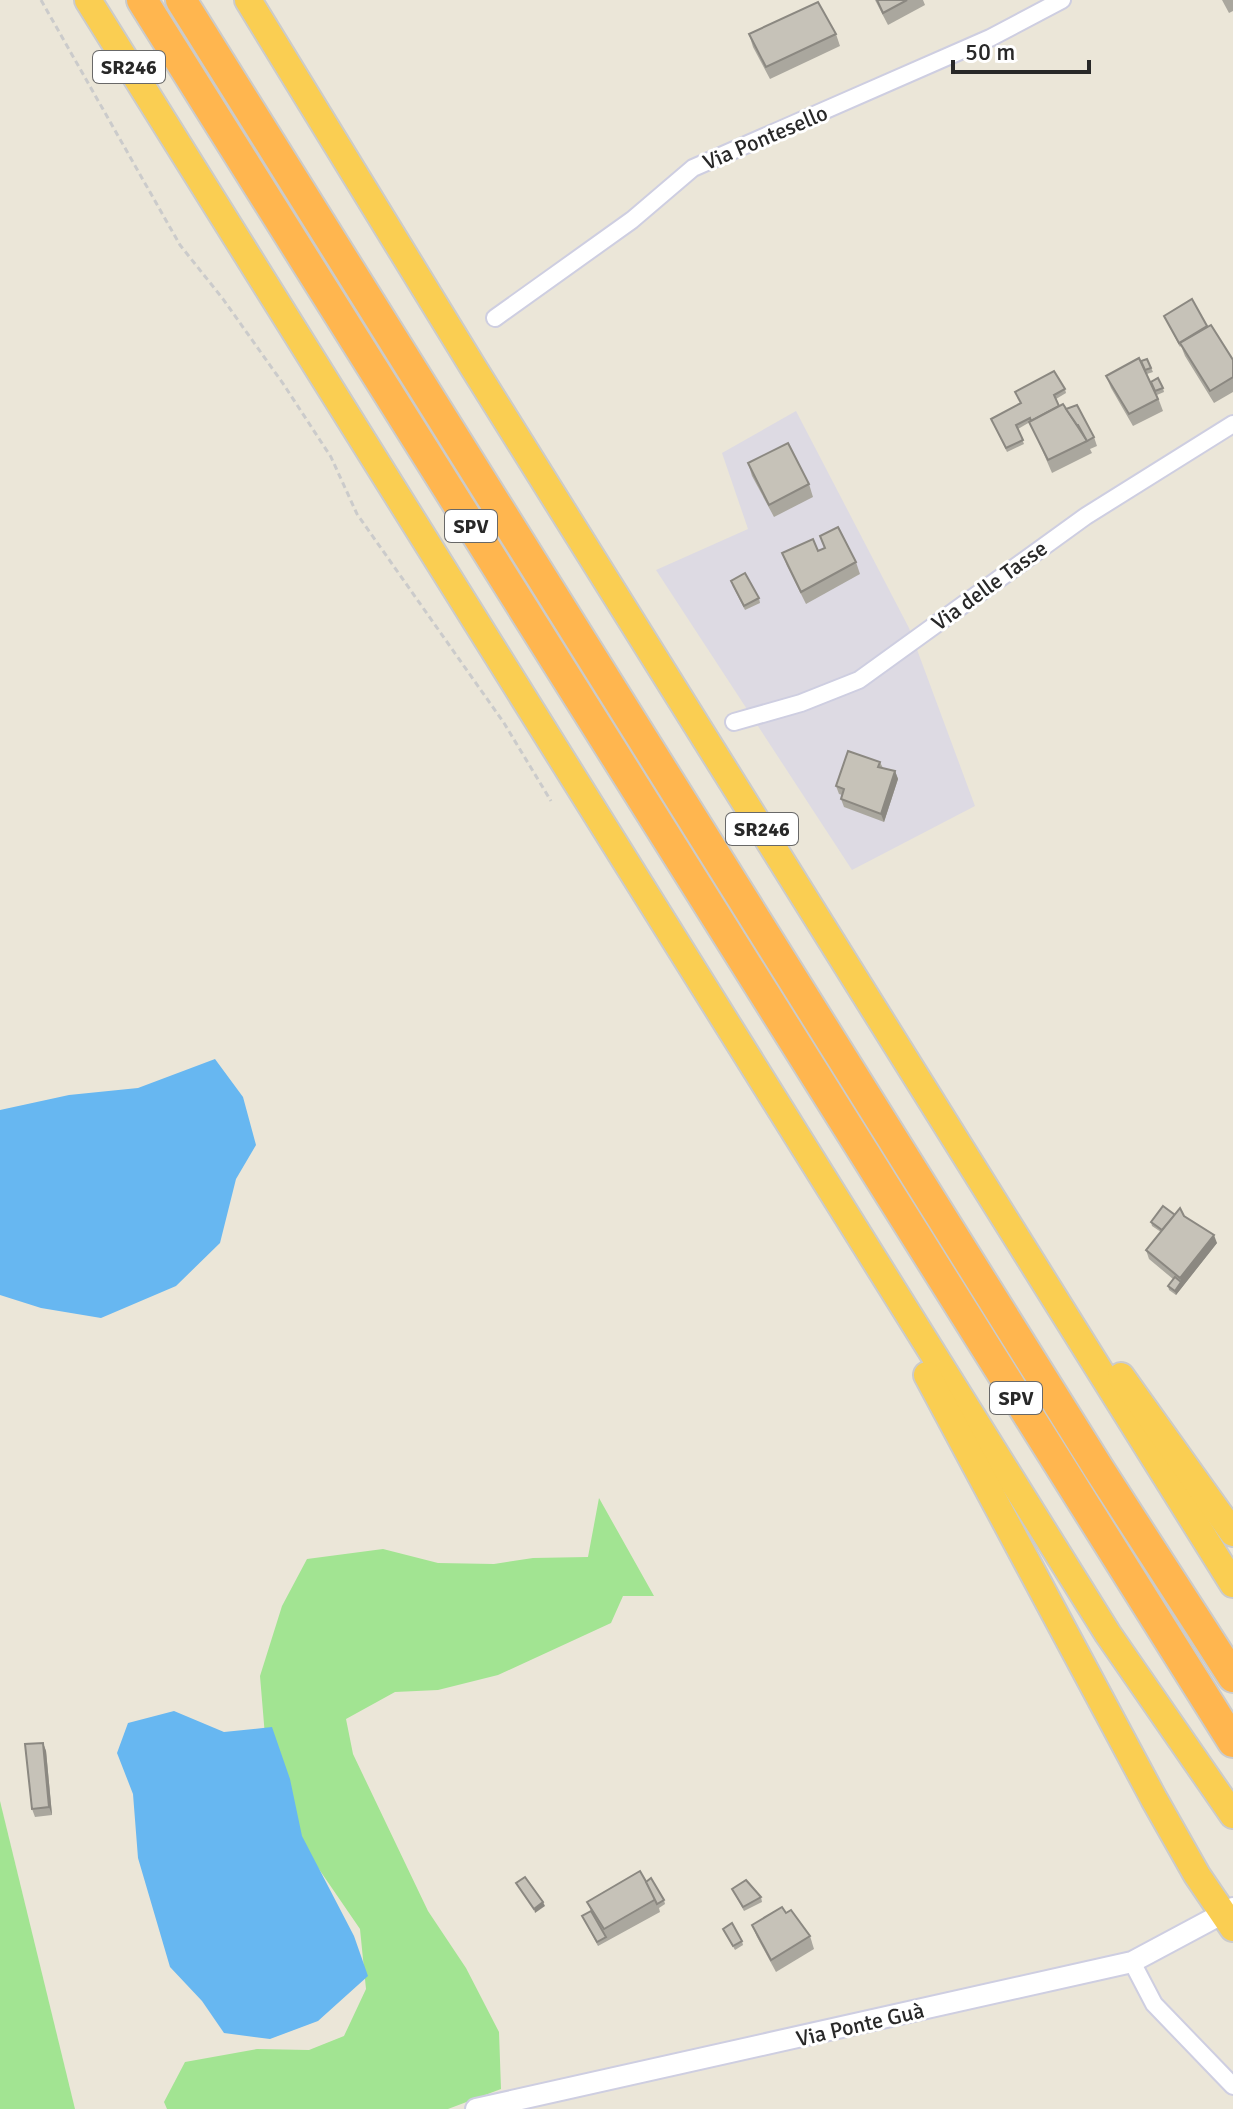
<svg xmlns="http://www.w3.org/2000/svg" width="1233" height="2109" font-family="Signika,sans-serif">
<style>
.industrial{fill:#dddae3}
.green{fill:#a2e492}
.water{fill:#67b7f1}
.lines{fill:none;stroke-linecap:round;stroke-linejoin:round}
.minor-casing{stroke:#cecee1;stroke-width:20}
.tertiary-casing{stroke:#cecee1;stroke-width:24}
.trunk-casing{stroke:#cbcbcb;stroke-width:30}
.motorway-casing{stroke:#cbcbcb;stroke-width:34}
.path{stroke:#cbcbcb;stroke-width:3;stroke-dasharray:6 4;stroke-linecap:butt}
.minor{stroke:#fff;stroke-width:16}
.tertiary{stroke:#fff;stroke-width:20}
.trunk{stroke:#face52;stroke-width:26}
.motorway{stroke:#ffb64f;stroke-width:30}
.wall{fill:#aaa79e}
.shaded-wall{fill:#8b8881}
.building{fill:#c6c2b8;stroke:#8b8881;stroke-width:2}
.labels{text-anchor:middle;stroke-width:6;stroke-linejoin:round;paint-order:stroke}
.shield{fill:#fff;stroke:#686868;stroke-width:2}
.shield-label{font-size:20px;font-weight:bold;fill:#282828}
.street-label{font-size:22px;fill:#282828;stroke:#fff}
</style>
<rect width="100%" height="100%" fill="#ebe6d8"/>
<!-- industrial -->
<polygon class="industrial" points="796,411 909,628 975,806 852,870 656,570 748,529 722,453"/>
<!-- green -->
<g class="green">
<polygon points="599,1498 654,1596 623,1596 611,1623 498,1675 438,1690 395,1692 346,1719 353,1754 428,1911 466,1968 499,2032 501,2089 448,2109 167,2109 164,2102 185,2062 257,2049 309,2050 344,2036 366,1989 360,1929 288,1824 266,1748 260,1676 282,1606 307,1559 383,1549 438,1563 494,1564 533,1558 588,1557"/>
<polygon points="0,1801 75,2109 0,2109"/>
</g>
<!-- water -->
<g class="water">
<polygon points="215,1059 243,1097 256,1145 236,1179 220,1243 176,1286 101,1318 41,1308 0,1295 0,1110 69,1095 138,1088"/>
<polygon points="174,1711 224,1732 272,1727 290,1779 302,1836 354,1936 368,1976 318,2021 270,2039 224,2033 202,2001 170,1967 138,1858 133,1794 117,1753 128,1723"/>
</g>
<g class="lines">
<!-- minor casing -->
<g class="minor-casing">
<g id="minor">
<polyline points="495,318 632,220 693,168 990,38 1062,0"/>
<polyline points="734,722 801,703 859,680 1086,516 1233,424"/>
<polyline points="1132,1962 1154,2004 1233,2086"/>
</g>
</g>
<!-- tertiary casing -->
<g class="tertiary-casing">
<polyline id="tertiary" points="476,2109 1132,1962 1233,1908"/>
</g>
<!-- trunk casing -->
<g class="trunk-casing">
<g id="trunk">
<polyline points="88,0 1108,1634 1233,1815"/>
<polyline points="248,0 473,367 1233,1584"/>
<polyline points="927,1375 1154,1799 1197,1875 1233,1928"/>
<polyline points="1121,1376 1233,1533"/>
</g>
</g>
<!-- motorway casing -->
<g class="motorway-casing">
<g id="motorway">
<polyline points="142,0 1233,1742"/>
<polyline points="181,0 1099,1469 1233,1677"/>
</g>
</g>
<!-- path -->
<polyline class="path" points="41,0 180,245 223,299 284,385 331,457 357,514 504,723 551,801"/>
<!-- minor -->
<use href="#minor" class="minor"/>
<!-- tertiary -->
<use href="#tertiary" class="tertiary"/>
<!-- trunk -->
<use href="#trunk" class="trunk"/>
<!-- motorway -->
<use href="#motorway" class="motorway"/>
</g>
<!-- wall -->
<g class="wall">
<polygon points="875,0 923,0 925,5 888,25"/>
<polygon points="1222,0 1233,0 1233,11 1229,13"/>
<polygon points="749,34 836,34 840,46 770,79 753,47"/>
<polygon points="1164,316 1207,327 1233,360 1233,392 1214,403 1185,356 1181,346 1180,347"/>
<polygon points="1147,359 1153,372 1147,374 1151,383 1163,388 1164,392 1157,395 1163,411 1133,426 1111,388 1106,376"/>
<polygon points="1065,389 1066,393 1056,399 1059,406 1066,409 1094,437 1097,446 1090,449 1092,453 1052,473 1030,422 1018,429 1024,444 1007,452 991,419"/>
<polygon points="748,463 809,484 813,497 774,517 752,476"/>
<polygon points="820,536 856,562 860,574 806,604 787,566 782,553 818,551 825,548"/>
<polygon points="732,585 759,598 760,603 745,610"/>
<polygon points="880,762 883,768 895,771 898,779 884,822 844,807 841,799 842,795 839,794 836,786"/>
<polygon points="1175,1215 1184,1216 1217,1243 1176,1295 1169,1290 1168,1286 1173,1279 1149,1259 1146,1250 1161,1232 1152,1226 1151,1222"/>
<polygon points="43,1743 46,1751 52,1815 35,1817 32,1809"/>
<polygon points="646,1882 664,1900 665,1904 659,1908 660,1912 598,1946 582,1916 591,1911 587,1902"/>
<polygon points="732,1889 761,1897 762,1902 744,1911"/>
<polygon points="786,1913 810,1936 814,1949 776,1972 757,1937 752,1925"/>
<polygon points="723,1929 742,1941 743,1945 735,1950"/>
</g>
<!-- shaded-wall -->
<g class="shaded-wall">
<polygon points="895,771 898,779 884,822 881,814"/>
<polygon points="1214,1235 1217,1243 1176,1295 1175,1291 1181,1282 1180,1278"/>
<polygon points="43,1743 46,1751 52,1815 49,1807"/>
<polygon points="543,1902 545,1906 535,1913 534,1909"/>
</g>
<!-- building -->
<g class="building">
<polygon points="877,0 907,0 883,13"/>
<polygon points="818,2 836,34 766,67 749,34"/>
<polygon points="1192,299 1207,326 1179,343 1164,316"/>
<polygon points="1211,325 1233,360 1233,377 1210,391 1180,343"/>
<polygon points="1139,358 1158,399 1129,414 1106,376"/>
<polygon points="1147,359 1151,368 1145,370 1141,361"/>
<polygon points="1054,371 1065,389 1054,395 1059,406 1031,421 1030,418 1016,425 1023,440 1006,448 991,419 1021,403 1015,392"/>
<polygon points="1158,378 1163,388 1155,391 1151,382"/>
<polygon points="1063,404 1087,441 1048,460 1029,422"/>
<polygon points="1077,405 1094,437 1087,441 1078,425 1077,425 1066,409"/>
<polygon points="788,443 809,484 769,505 748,463"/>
<polygon points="838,527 856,562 801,592 782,553 813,539 818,551 825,548 820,536"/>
<polygon points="745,573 759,598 744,606 731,581"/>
<polygon points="848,751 880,762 878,767 895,771 881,814 841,799 844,789 836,786"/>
<polygon points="1163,1206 1175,1215 1162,1230 1151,1222"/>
<polygon points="1180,1208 1184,1216 1214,1235 1180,1278 1146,1250"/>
<polygon points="1175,1277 1181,1282 1175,1291 1168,1286"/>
<polygon points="43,1743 49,1807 32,1809 25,1744"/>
<polygon points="640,1871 656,1899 604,1929 587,1902"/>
<polygon points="525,1877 543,1902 534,1909 516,1883"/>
<polygon points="651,1878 664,1900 657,1904 646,1882"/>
<polygon points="746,1880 761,1897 743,1907 732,1889"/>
<polygon points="782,1907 786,1913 791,1910 810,1936 771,1960 752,1925"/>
<polygon points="591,1911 606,1937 597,1942 582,1916"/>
<polygon points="732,1923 742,1941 733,1946 723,1929"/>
</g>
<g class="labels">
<!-- shield labels -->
<g class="shield">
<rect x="93" y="51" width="72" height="32" rx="6"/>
<rect x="445" y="510" width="52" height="32" rx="6"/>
<rect x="726" y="813" width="72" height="32" rx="6"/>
<rect x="990" y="1382" width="52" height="32" rx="6"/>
</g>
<g class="shield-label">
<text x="129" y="74">SR246</text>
<text x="471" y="533">SPV</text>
<text x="762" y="836">SR246</text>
<text x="1016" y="1405">SPV</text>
</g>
<!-- street labels -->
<g class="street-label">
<text transform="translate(765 137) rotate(-23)" y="8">Via Pontesello</text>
<text transform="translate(989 585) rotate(-36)" y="8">Via delle Tasse</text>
<text transform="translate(860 2024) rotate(-13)" y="8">Via Ponte Guà</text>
</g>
</g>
<!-- scale -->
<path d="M953 60v12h136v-12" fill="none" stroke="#282828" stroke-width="4"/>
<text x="965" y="60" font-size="24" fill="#282828" stroke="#ffffff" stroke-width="6" paint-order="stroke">50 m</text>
</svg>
